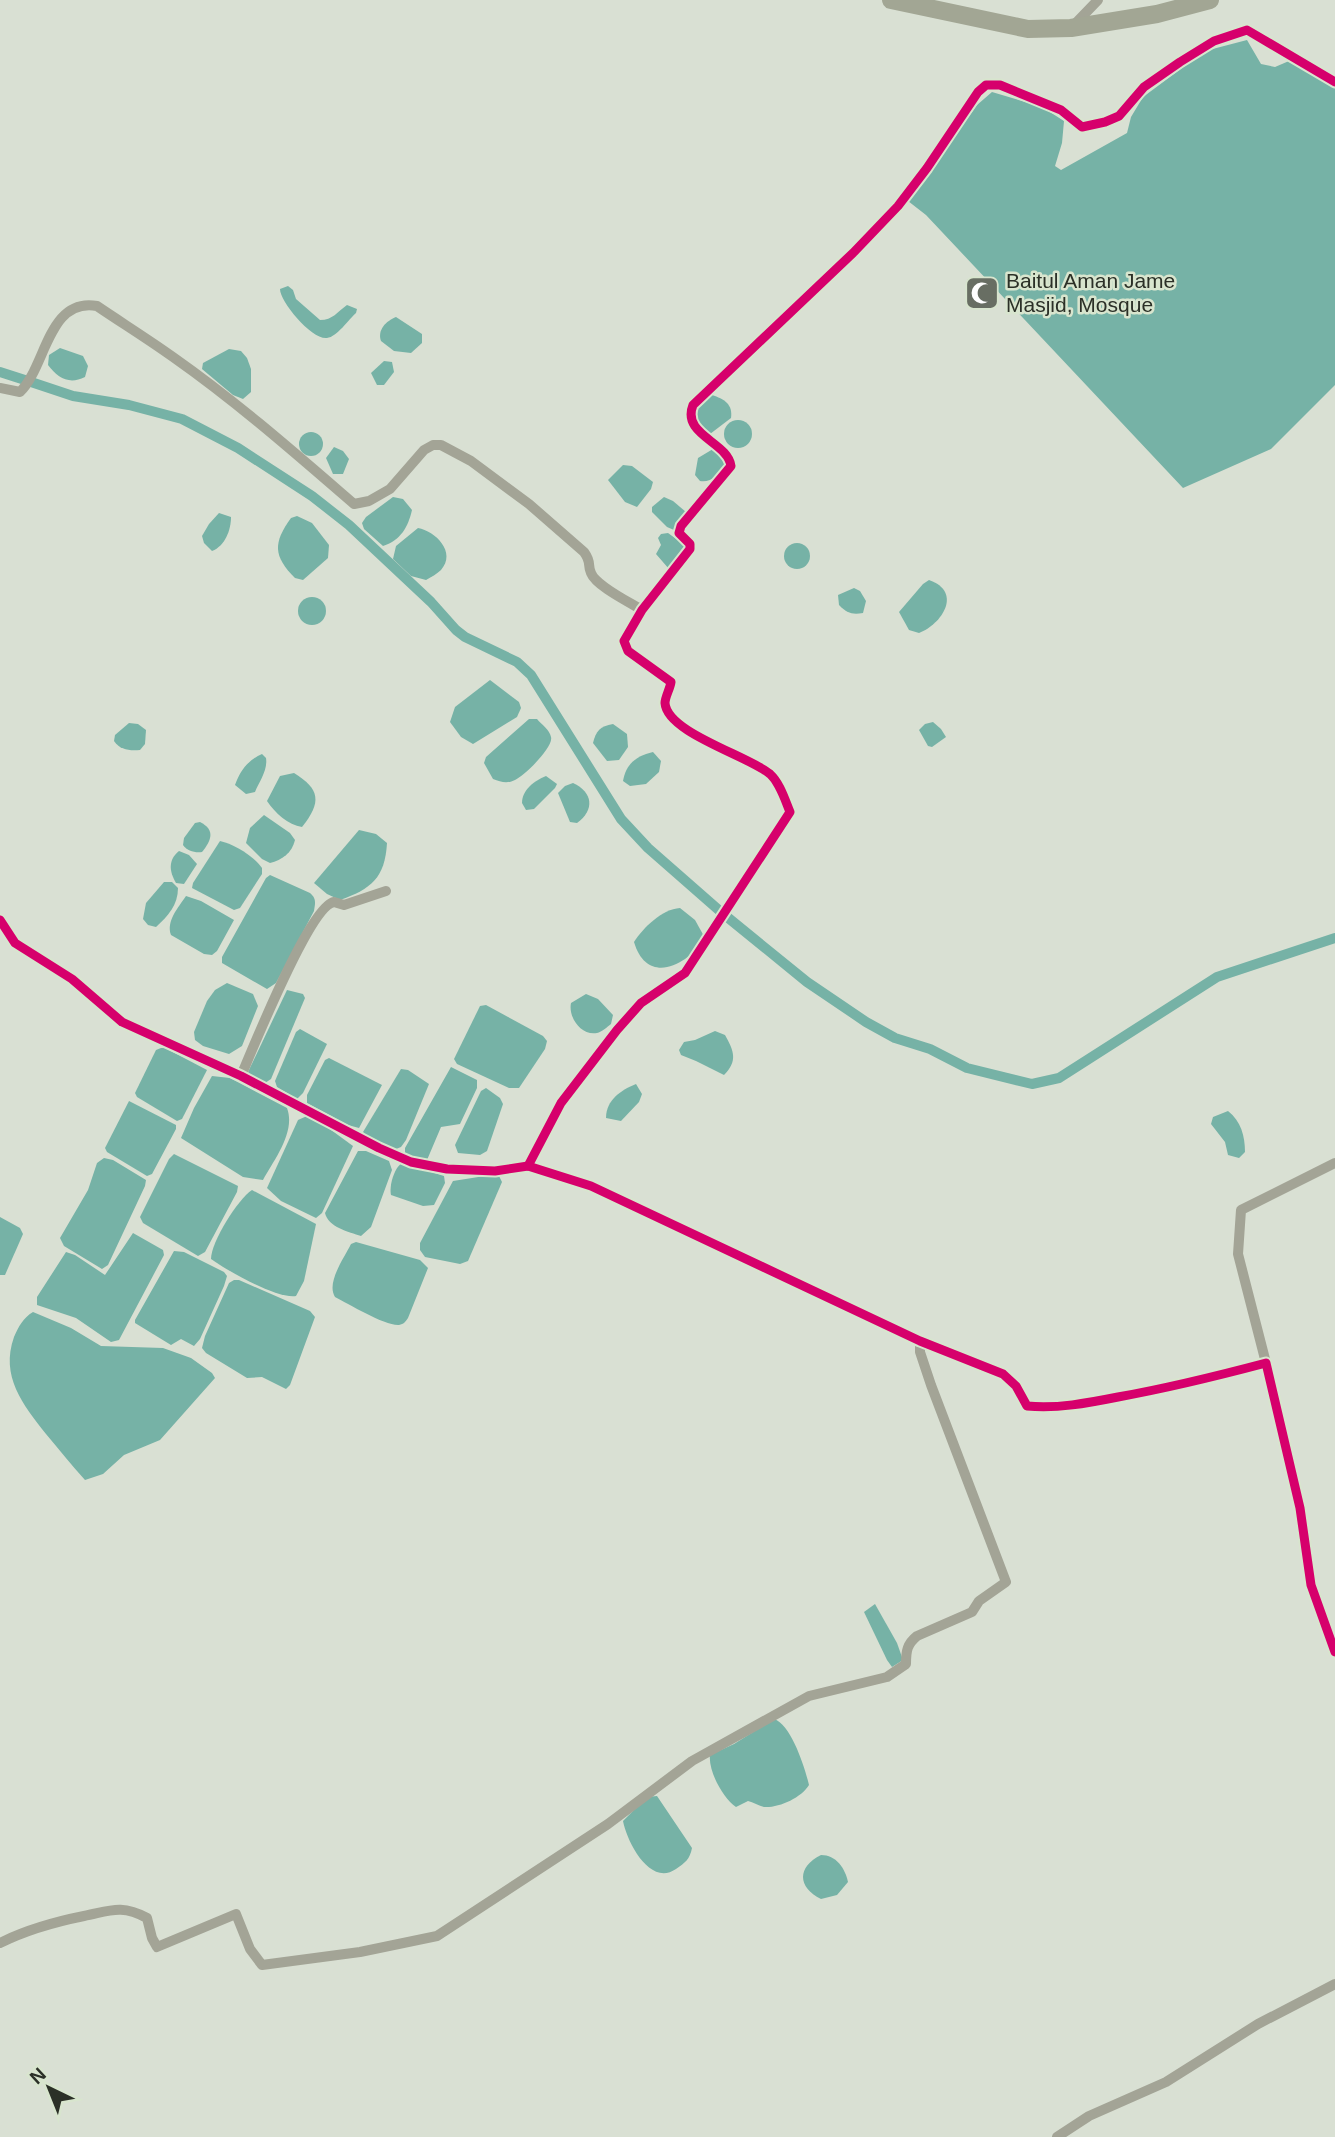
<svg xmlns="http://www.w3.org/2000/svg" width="1335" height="2137" font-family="Helvetica,sans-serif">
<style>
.water{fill:#76b2a6}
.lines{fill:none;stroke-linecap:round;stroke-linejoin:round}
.canal{stroke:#76b2a6;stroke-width:10}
.minor{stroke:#a3a496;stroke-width:10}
.trunk{stroke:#a2a694;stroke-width:18}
.cycleway-casing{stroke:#d8e5ce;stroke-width:13}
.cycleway{stroke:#d6006c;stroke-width:9}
.labels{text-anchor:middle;stroke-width:5;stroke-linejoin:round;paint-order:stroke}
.poi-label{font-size:21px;fill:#2b3027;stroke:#d8e5ce;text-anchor:start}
</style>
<rect width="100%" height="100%" fill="#d9e0d3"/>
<!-- water -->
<g class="water">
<polygon points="1247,40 1261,64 1275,67 1289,61 1335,86 1335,385 1271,449 1183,488 926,215 908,201 977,105 992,92 1042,107 1064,121 1062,143 1055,166 1061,170 1127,133 1131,117 1143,97 1205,51"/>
<path d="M288,286L293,290L296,299L320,320C333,320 337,312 347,305L357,309L356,313C349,319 337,337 327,338C312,340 280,302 280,289Z"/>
<path d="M396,317L422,334V343L411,353L394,351L381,341C377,330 386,321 396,317Z"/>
<path d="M60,348L83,356L88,366L85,377C69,385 58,378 48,365L49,355Z"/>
<polygon points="229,349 241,351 247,358 251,369 251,392 243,399 233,395 202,369 203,363"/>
<polygon points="384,361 392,362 394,372 384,385 377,385 371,373"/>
<path d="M712,395C724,399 733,404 731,418L710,434L701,430L694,413L698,406Z"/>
<circle cx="738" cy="434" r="14"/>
<circle cx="311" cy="444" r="12"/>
<polygon points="334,447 343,451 349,459 343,474 333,474 326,458"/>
<path d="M713,449L723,457L726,467C719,474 711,483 700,481L695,475L698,458Z"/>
<polygon points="623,465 632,466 653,482 651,489 637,507 625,502 608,480"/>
<path d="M393,497L403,499L412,510C408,527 401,540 383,546L364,529L362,523L366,517Z"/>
<polygon points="664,497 673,501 686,512 685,518 674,530 667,527 652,512 652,507"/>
<path d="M219,513L231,517C231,530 225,546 212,551L204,543L202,536L209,524Z"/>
<path d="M297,516L312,523L329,545L328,558L303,580L295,578C273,556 273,543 291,518Z"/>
<path d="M418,528C435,531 457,552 441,570C437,574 431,577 426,580L411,576L393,559L396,546Z"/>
<polygon points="668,533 686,546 669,569 656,554 661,545 658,538 661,534"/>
<circle cx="797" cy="556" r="13"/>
<path d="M929,580C963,592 942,624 919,633L909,630L899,612L923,584Z"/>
<path d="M854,588L860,591L866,601L863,613C852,615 847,613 839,605L838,595Z"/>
<circle cx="312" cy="611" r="14"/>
<polygon points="490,680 519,702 521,708 517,717 473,744 461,737 450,722 455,707"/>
<path d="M529,719H537C541,724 550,730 551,737C554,747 524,776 515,780C507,784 501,782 493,779L484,763L486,757Z"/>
<polygon points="933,722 941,729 946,737 932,747 928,746 919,730 925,724"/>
<path d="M129,723L138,724L146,730L145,744L140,750C130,751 120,750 114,741L115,735Z"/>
<path d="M613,724L627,734L628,747L619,760L607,761L593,743C596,731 600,726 613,724Z"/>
<path d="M653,752L661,761L659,772L646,784L630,786L623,781C626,764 636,756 653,752Z"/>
<path d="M262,754L266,758C268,770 259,782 255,792L246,794L235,785C240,771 248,760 262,754Z"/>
<path d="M294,773C320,789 322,802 302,827C288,825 275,813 267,801L280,776Z"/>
<path d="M546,776L557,784L555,788L534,809L526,810L522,803C522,790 534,781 546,776Z"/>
<path d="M573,783C593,792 595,810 577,823L570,822L558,793L565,786Z"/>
<path d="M264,815L290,833L295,840C292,853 282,860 270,863L262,859L246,843L250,828Z"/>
<path d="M200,822C216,830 211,841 202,852C195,853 187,851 183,845L184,838L195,823Z"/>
<path d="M359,830L376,834L387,843C385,878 371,889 340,900L327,894L314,883Z"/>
<path d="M220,841C234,844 255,857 262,868V874L240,908L234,910L192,888L193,883Z"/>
<path d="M179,851L189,855L197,864L184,884L176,883C169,871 168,860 179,851Z"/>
<path d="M270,875L310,893C317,899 315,903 314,911L276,983L267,989L222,963V957L266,878Z"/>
<path d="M164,882H172L178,888C178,905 168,916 156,927L148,925L143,919L146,903Z"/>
<path d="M186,896L201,901L234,920L217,951L212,955L204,954L171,935C166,921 178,908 186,896Z"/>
<path d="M680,908L695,920L705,938C687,966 647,986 634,942C643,928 662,909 680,908Z"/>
<polygon points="227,983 253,994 258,1006 242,1046 229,1054 203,1046 195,1040 194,1032 207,1001 215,990"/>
<polygon points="287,990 303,994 305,998 271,1079 265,1083 250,1075 248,1072"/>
<path d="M586,994L598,999L613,1015L611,1024C607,1027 602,1032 597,1033C581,1036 568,1017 571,1003Z"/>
<polygon points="486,1005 543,1036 547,1041 545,1049 519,1088 509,1088 457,1064 454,1059 480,1006"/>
<polygon points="300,1029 327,1044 303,1093 297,1099 277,1087 275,1081 296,1032"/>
<path d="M715,1031L725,1035C734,1051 738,1061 724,1075L696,1061L681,1055L679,1050L684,1042L695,1040Z"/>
<polygon points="161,1048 165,1048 207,1070 182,1119 177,1121 137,1097 135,1093 156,1050"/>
<polygon points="329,1058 382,1085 359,1128 348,1125 307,1103 307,1095 325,1060"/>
<polygon points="451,1067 477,1080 477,1088 460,1124 441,1127 427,1160 409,1156 405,1153 405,1148"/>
<polygon points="401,1069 408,1070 429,1084 406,1140 401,1147 396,1149 366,1136 363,1132"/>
<path d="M212,1076L230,1078L287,1108C296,1132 274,1160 263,1180L243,1177L181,1138L194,1108Z"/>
<path d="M636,1084L642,1094L639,1102L621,1121L606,1118C606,1100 621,1090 636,1084Z"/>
<polygon points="486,1088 500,1098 503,1104 487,1151 480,1155 458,1153 455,1145 481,1091"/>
<polygon points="129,1101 176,1125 176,1129 152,1174 147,1176 107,1152 105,1148"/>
<path d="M1228,1111C1241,1121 1245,1136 1245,1152L1239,1158L1228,1155L1225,1142L1211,1124L1213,1117Z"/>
<polygon points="307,1116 312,1116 353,1146 322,1213 316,1218 281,1201 267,1188 298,1120"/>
<path d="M358,1151H366L389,1161L392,1170L371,1227L361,1236C349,1232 328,1227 325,1213Z"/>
<polygon points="174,1154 238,1186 237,1192 205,1252 198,1256 143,1223 140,1217 169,1159"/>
<polygon points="104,1158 113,1160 146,1180 145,1186 108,1265 102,1269 64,1246 60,1238 88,1190 97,1163"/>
<path d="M402,1163L444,1176L445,1183L434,1205L423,1206L391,1195C389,1186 394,1168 402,1163Z"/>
<polygon points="491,1175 499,1176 502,1182 468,1261 460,1264 425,1257 420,1250 420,1243 453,1181"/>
<path d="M252,1190L316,1224L304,1281L296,1296C277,1299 228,1271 211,1259C211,1242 238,1199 252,1190Z"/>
<polygon points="0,1217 20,1228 23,1234 5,1275 0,1275"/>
<polygon points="133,1233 163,1250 164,1255 119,1340 111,1342 76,1318 37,1305 37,1297 66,1252 75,1255 105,1275"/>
<path d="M356,1242L420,1260L428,1268L408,1318C405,1322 404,1324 399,1325C385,1326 349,1304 335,1297C326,1283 344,1258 351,1244Z"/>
<polygon points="174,1251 184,1252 224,1272 227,1276 224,1286 200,1339 194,1346 181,1339 171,1345 135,1323 135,1320"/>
<polygon points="234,1280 239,1280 310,1311 315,1317 290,1385 286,1389 262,1377 247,1378 206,1353 202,1348 205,1336 229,1283"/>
<path d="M33,1312L71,1328L101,1346L163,1348L191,1358L212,1373L215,1378L160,1440L124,1455L103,1474L85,1480C71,1465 59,1449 46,1434C23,1405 0,1376 14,1337C19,1326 23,1318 33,1312Z"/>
<polygon points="875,1604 897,1643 903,1660 892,1667 887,1660 864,1612"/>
<path d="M774,1719C791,1724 805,1768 809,1785C801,1798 779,1808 764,1807C759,1806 753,1802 748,1801L736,1807C723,1798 708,1771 710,1755L734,1744Z"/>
<path d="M657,1796L692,1848C690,1859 685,1863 676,1869C650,1887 627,1842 623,1821L647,1797Z"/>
<path d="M821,1855C836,1855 845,1868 848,1882L837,1895L821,1899C797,1887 797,1867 821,1855Z"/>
</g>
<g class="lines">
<!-- canal -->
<g class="canal">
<polyline points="0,372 28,381"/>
<polyline points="31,382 73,396 129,405 182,419 238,448 312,496 349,525 431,602 456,630 465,637 517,662 531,675 621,819 648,848 721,912 807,982 866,1022 895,1038 930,1049 967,1068 1032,1084 1059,1078 1217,977 1335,938"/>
</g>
<!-- minor -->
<g class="minor">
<polyline points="1073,26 1098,0"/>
<path d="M0,388L20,392C46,367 48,297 97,306C122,323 148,339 173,357C237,402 295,453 354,504L369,501L390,489L424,450L433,445H441L471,461L529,504L584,552C592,563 587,564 591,573C596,586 629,602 642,610"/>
<path d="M0,920L15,943L72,979L122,1022L241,1076L379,1148L411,1162L447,1169L495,1171L528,1166L591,1186L920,1341L1003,1374L1016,1386L1027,1406C1057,1409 1088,1403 1118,1397C1168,1388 1217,1376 1266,1363L1300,1508L1311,1585L1335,1652"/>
<path d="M241,1076C253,1048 310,906 334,902L344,905L386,891"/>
<path d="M528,1166L561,1103L617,1030L641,1003L685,973L790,812C785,800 780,783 770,774C749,756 667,733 665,703C665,697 670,689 671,682L628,651L624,641L642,610L690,549V544L679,533L681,526L731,466C728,442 681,435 693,405L853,253L898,206L927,168L978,92L986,85H1000L1061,110L1082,127L1105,122L1119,116L1144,87L1180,62L1214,41L1247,30L1335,82"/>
<polyline points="1266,1363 1238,1254 1241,1210 1335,1163"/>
<path d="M0,1943C28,1929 54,1922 84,1916C110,1911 121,1904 147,1918L152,1938L157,1947L236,1914L250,1949L262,1965L360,1952L437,1936L608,1824L692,1761L809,1696L887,1677L906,1664C906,1651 907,1644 917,1636L972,1612L979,1601L1006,1582L931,1385L920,1352V1341"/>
<polyline points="1057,2137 1089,2116 1166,2082 1258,2024 1335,1984"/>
</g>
<!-- trunk -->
<polyline class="trunk" points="891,0 1028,29 1071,28 1157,14 1210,0"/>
<!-- cycleway casing -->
<g class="cycleway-casing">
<g id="cycleway">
<path d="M0,920L15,943L72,979L122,1022L241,1076L379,1148L411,1162L447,1169L495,1171L528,1166L591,1186L920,1341L1003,1374L1016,1386L1027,1406C1057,1409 1088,1403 1118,1397C1168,1388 1217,1376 1266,1363L1300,1508L1311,1585L1335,1652"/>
<path d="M528,1166L561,1103L617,1030L641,1003L685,973L790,812C785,800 780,783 770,774C749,756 667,733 665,703C665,697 670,689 671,682L628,651L624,641L642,610L690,549V544L679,533L681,526L731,466C728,442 681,435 693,405L853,253L898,206L927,168L978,92L986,85H1000L1061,110L1082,127L1105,122L1119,116L1144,87L1180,62L1214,41L1247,30L1335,82"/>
</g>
</g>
<!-- cycleway -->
<use href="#cycleway" class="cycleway"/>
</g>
<!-- icons -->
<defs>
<g id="mosque-square" transform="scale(1.75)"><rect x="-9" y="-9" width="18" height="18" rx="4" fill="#686e63" stroke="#d8e5ce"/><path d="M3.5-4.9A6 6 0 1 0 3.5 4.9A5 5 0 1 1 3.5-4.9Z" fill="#fff"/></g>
</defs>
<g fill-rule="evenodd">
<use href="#mosque-square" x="982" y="293"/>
</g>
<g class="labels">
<!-- poi labels -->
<g class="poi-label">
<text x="1006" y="288">Baitul Aman Jame<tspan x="1006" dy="24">Masjid, Mosque</tspan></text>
</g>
</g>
<!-- north arrow -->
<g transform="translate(49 2088) rotate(317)" stroke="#d8e5ce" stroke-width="5" paint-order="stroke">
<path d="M0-5L12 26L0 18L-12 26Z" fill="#2b3027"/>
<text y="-10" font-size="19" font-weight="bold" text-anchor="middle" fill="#2b3027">N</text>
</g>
</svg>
